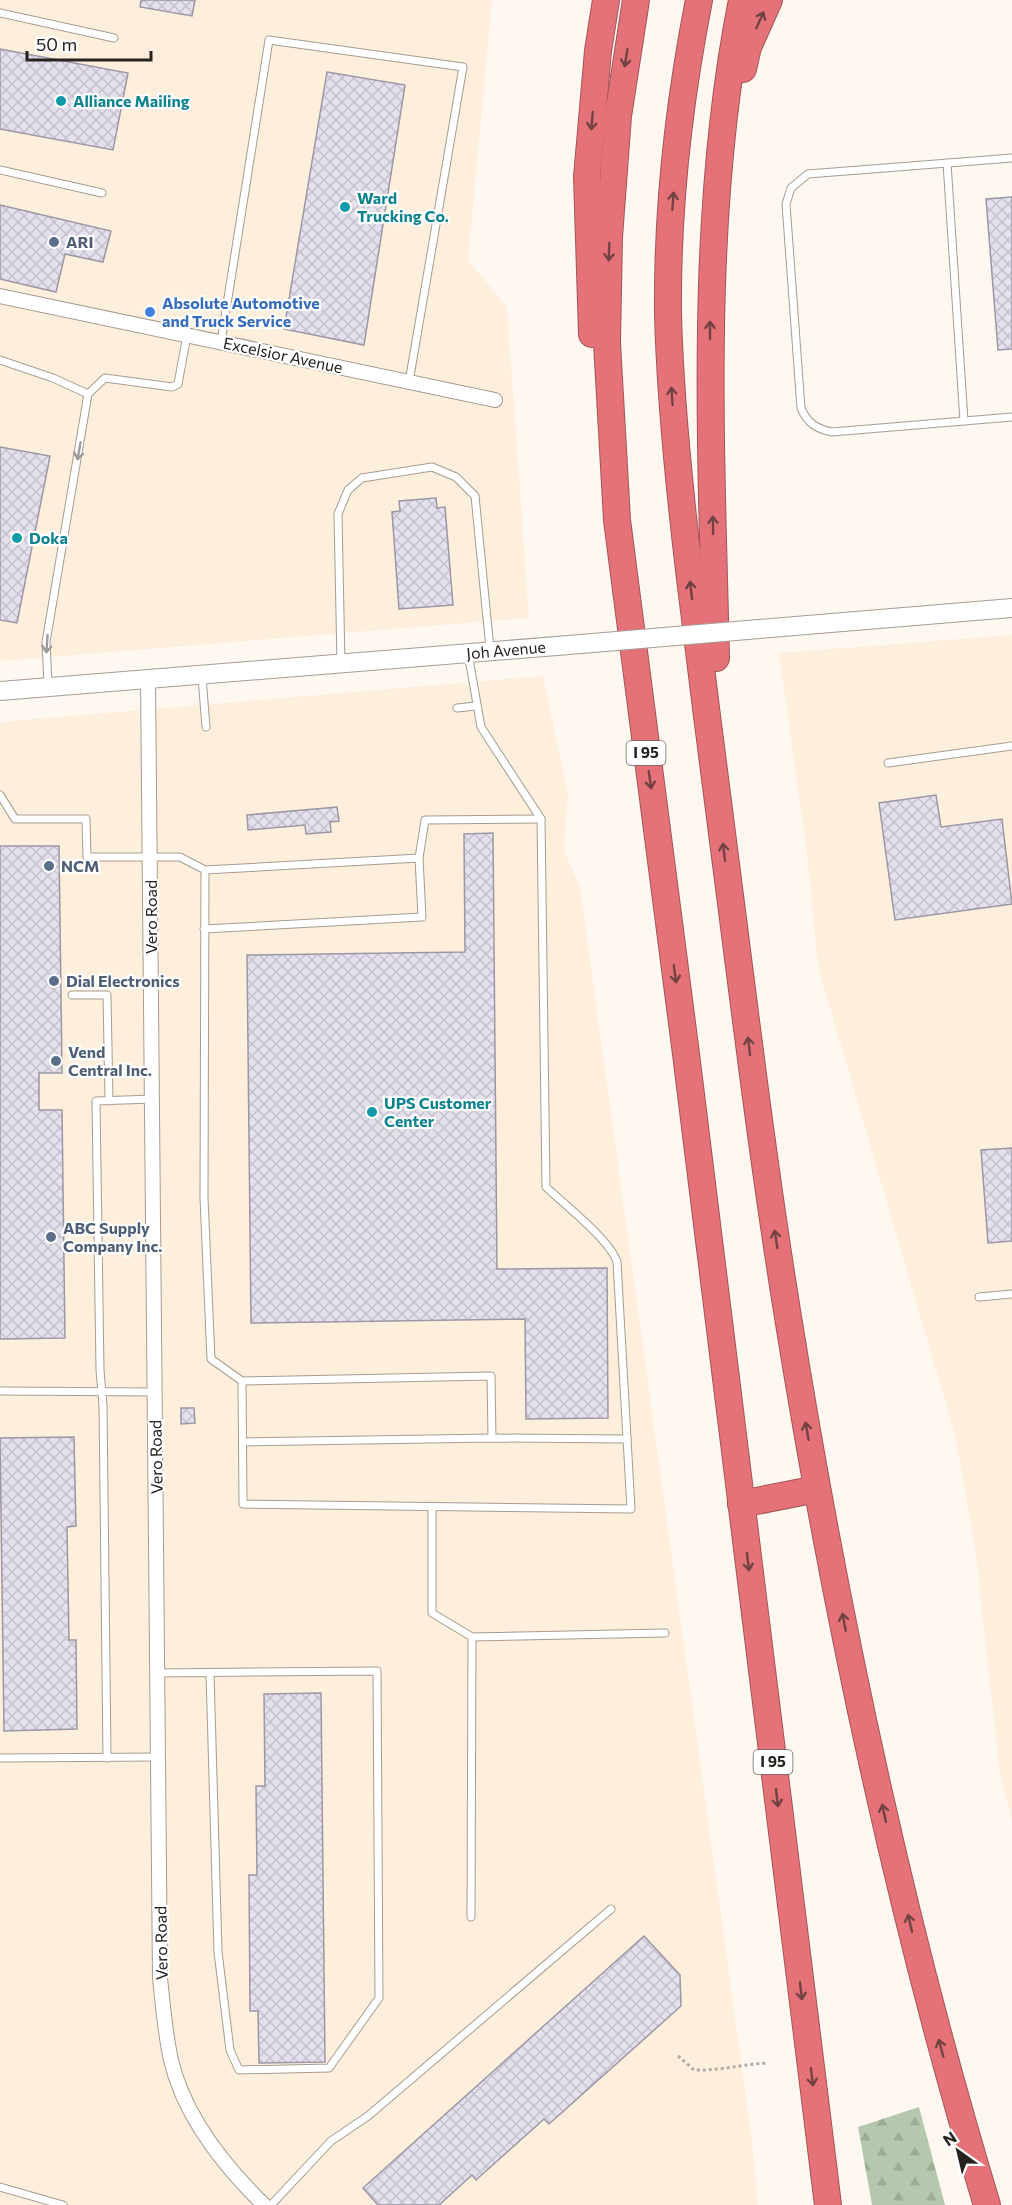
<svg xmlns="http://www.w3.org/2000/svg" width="1012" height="2205" font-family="Commissioner,sans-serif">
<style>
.built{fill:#feefdc}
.forest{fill:url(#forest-firs)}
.building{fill:url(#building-cross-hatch);stroke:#9b97a4;stroke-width:1.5}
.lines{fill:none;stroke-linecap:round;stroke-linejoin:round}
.service-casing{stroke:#a69c91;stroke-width:9}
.minor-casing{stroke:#a69c91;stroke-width:16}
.tertiary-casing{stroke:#a69c91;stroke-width:20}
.motorway-casing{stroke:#a25658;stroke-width:28}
.path{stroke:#b1aca6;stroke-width:3;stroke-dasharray:3 3;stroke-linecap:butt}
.service{stroke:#fff;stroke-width:7}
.minor{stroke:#fff;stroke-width:14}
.tertiary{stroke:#fff;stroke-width:18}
.motorway{stroke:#e57278;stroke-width:26}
.tertiary-bridge-casing{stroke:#a69c91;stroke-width:20;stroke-linecap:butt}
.tertiary-bridge{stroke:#fff;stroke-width:18}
.oneway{stroke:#724242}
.oneway2{stroke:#9d9c9a}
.culture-dot{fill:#0f9aa8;stroke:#fff;stroke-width:2}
.service-dot{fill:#5c6f8a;stroke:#fff;stroke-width:2}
.shop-dot{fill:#3f7fe0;stroke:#fff;stroke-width:2}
.labels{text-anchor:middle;stroke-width:4.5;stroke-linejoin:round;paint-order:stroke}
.shield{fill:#fff;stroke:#676462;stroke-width:1.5}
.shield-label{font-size:15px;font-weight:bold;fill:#26221e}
.culture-label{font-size:16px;font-weight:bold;fill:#0d838f;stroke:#fff;text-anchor:start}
.service-label{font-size:16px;font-weight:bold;fill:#4e5e75;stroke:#fff;text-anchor:start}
.shop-label{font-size:16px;font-weight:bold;fill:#366cbe;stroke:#fff;text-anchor:start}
.street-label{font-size:16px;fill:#26221e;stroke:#fff}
</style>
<defs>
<pattern id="forest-firs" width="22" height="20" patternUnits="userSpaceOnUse" patternTransform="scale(1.5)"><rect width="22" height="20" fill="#b5c8ae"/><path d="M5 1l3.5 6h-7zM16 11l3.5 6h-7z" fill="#9cac95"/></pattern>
<pattern id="building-cross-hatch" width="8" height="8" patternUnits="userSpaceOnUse" patternTransform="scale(1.5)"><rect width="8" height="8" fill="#e5e0ee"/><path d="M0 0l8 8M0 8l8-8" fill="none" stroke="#c4c0cc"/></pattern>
</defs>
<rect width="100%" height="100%" fill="#fef8f1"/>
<!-- built -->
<g class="built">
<polygon points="0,0 492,0 468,260 507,307 529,618 0,661"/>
<polygon points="1012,635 1012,1822 1000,1773 975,1547 955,1435 818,967 807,853 779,653"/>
<polygon points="543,676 568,794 564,851 580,887 752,2141 758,2205 0,2205 0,722"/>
</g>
<!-- forest -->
<polygon class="forest" points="919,2107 945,2205 872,2205 858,2127"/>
<!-- building -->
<g class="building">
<polygon points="141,0 195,0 192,16 140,7"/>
<polygon points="0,49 128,73 113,150 0,129"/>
<polygon points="327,72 405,85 364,345 284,329"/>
<polygon points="1012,197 1012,349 998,350 986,199"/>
<polygon points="0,205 111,231 103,262 65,254 56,292 0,279"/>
<polygon points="0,447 50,456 17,623 0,620"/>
<polygon points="436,498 437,508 445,507 453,605 399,609 392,512 400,511 399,501"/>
<polygon points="936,795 941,827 1002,819 1012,904 895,920 879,803"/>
<polygon points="337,807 339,821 330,822 331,832 306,834 305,825 248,830 247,815"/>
<polygon points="493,833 497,1269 607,1268 608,1418 526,1419 525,1319 251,1323 247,955 465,952 464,834"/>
<polygon points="0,846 59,846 62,1073 39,1073 39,1110 62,1110 65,1338 0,1339"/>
<polygon points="1012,1148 1012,1241 988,1243 981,1150"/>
<polygon points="181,1408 194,1408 195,1423 181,1424"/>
<polygon points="74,1437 76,1526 67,1527 69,1640 76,1640 77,1729 4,1731 0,1438"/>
<polygon points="321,1693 325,2062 259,2063 258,2011 250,2011 249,1875 257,1875 256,1786 265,1786 264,1694"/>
<polygon points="644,1936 680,1975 681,2006 549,2124 544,2119 476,2180 472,2175 439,2205 378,2205 363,2188"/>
</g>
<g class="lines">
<!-- service casing -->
<g class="service-casing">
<g id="service">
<polyline points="0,13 114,38"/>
<path d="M1012,158L808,174L791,188L786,204L801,408C807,423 817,429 832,432L1012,417"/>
<polyline points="947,163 964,421"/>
<polyline points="0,170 102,193"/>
<polyline points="221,342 269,40 463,67 409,382"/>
<polyline points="0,360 53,378 88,394"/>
<polyline points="341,664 338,514 348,490 362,478 432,467 456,477 475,496 490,649"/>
<polyline points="202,677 206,727"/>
<polyline points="48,685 46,642 88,394 105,378 172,387 178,384 187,335"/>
<polyline points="457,708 476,706"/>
<polyline points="888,763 1012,746"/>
<path d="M0,795L15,819H86L87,857H180L205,870L204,1198L211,1359L242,1381L243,1504L631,1509L617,1262C610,1240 564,1204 546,1187L541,819L481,727L468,653"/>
<polyline points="205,870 419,858 425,820 541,819"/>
<polyline points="204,929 422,917 419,858"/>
<polyline points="72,995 107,995 109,1101"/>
<polyline points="979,1297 1012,1294"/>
<polyline points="242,1381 491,1376 492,1438"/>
<polyline points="0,1391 155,1392"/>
<polyline points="243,1442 492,1438 627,1439"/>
<polyline points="432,1508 432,1613 472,1637 471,1917"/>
<polyline points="472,1637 665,1633"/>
<polyline points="158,1673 377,1671 379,1998 329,2068 239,2070 230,2050 218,1952 210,1673"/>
<polyline points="0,1758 159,1757"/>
<polyline points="107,1758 103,1406 100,1370 96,1101 153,1099"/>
<polyline points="0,2187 63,2205"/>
<polyline points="271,2205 331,2141 368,2116 611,1909"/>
</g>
</g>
<!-- minor casing -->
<g class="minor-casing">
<g id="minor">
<polyline points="0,296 495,400"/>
<path d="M148,679L160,1978C163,2006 165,2033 171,2060C184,2116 223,2165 264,2205"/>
</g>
</g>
<!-- tertiary casing -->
<g class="tertiary-casing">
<g id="tertiary">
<polyline points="759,629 1012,608"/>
<polyline points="0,691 581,644"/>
</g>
</g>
<!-- motorway casing -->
<g class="motorway-casing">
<g id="motorway">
<polyline points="636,0 618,116 609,237 607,343 617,520 686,1054 828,2205"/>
<path d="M699,0C679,102 667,209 668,313C670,399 679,485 689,570C701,671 714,771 727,872C746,1020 764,1169 788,1317C836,1616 899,1915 987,2205"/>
<polyline points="743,69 748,47 769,0"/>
<polyline points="592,334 587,177 598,51 606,0"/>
<path d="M716,658C711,439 699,216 742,0"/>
<polyline points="741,1504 817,1489"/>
</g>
</g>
<!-- path -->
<path class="path" d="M678,2056L694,2070C720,2071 743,2064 768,2063"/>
<!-- service -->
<use href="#service" class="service"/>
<!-- minor -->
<use href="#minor" class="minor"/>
<!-- tertiary -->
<use href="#tertiary" class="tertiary"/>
<!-- motorway -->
<use href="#motorway" class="motorway"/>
<!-- tertiary-bridge casing -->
<g class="tertiary-bridge-casing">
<polyline id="tertiary-bridge" points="581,644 759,629"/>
</g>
<!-- tertiary-bridge -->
<use href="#tertiary-bridge" class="tertiary-bridge"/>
</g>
<!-- one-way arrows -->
<defs><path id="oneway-shaft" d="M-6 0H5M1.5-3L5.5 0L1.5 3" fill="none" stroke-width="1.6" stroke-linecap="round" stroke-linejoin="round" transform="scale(1.5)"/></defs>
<g class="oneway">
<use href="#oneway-shaft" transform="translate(760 20) rotate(-66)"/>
<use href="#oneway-shaft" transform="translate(626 58) rotate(99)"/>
<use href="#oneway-shaft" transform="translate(592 121) rotate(95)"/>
<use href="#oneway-shaft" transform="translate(673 201) rotate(-86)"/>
<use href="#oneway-shaft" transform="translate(609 252) rotate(92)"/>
<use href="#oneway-shaft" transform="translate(710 330) rotate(-90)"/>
<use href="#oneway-shaft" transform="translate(672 396) rotate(-94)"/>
<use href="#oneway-shaft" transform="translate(713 525) rotate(-91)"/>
<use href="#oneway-shaft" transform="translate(691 590) rotate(-97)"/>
<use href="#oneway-shaft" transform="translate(650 780) rotate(82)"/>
<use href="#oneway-shaft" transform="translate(724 852) rotate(-97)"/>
<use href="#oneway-shaft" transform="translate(675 974) rotate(82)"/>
<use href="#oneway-shaft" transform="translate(749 1046) rotate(-97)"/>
<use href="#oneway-shaft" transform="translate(776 1239) rotate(-99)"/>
<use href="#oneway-shaft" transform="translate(807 1431) rotate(-100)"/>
<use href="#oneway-shaft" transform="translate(748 1562) rotate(83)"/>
<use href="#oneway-shaft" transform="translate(844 1622) rotate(-101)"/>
<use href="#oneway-shaft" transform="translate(777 1798) rotate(83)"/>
<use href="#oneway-shaft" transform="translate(884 1813) rotate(-102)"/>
<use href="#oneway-shaft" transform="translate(910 1923) rotate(-103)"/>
<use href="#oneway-shaft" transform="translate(801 1991) rotate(83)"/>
<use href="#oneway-shaft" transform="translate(941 2048) rotate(-105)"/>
<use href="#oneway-shaft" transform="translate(812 2077) rotate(83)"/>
</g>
<g class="oneway2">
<use href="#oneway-shaft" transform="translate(79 451) rotate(100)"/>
<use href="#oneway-shaft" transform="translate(47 644) rotate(94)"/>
</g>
<!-- markers -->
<g class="culture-dot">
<circle cx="61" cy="101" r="6"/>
<circle cx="345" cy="207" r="6"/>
<circle cx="17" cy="538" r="6"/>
<circle cx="372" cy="1112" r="6"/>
</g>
<g class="service-dot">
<circle cx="54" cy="242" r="6"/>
<circle cx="49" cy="866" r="6"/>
<circle cx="54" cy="981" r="6"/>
<circle cx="56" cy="1061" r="6"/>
<circle cx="51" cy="1237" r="6"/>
</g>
<circle class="shop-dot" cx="150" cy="312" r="6"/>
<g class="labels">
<!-- shield labels -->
<g class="shield">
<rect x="626.5" y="741" width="39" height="24" rx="4.5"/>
<rect x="753.5" y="1750" width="39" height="24" rx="4.5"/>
</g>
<g class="shield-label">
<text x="646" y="758">I 95</text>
<text x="773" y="1767">I 95</text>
</g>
<!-- culture labels -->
<g class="culture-label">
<text x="73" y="107">Alliance Mailing</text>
<text x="357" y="204">Ward<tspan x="357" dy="18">Trucking Co.</tspan></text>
<text x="29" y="544">Doka</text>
<text x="384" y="1109">UPS Customer<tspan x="384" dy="18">Center</tspan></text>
</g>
<!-- service labels -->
<g class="service-label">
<text x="66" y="248">ARI</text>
<text x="61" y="872">NCM</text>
<text x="66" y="987">Dial Electronics</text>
<text x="68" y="1058">Vend<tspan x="68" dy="18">Central Inc.</tspan></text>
<text x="63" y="1234">ABC Supply<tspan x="63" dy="18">Company Inc.</tspan></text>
</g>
<!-- shop labels -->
<g class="shop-label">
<text x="162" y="309">Absolute Automotive<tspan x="162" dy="18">and Truck Service</tspan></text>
</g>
<!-- street labels -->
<g class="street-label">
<text transform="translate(283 355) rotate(12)" y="6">Excelsior Avenue</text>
<text transform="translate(506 650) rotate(-5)" y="6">Joh Avenue</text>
<text transform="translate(151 917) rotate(-90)" y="6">Vero Road</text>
<text transform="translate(156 1457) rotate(-91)" y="6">Vero Road</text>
<text transform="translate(161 1943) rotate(-91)" y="6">Vero Road</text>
</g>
</g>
<!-- north arrow -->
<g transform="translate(958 2151) rotate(326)" stroke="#ffffff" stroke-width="4.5" paint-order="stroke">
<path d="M0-4.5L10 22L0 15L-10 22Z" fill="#26221e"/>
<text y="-9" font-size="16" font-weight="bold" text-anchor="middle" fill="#26221e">N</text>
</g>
<!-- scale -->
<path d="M27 51v9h124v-9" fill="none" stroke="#26221e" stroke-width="3"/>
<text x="36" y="51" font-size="18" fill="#26221e" stroke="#ffffff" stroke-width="4.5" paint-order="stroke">50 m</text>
</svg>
